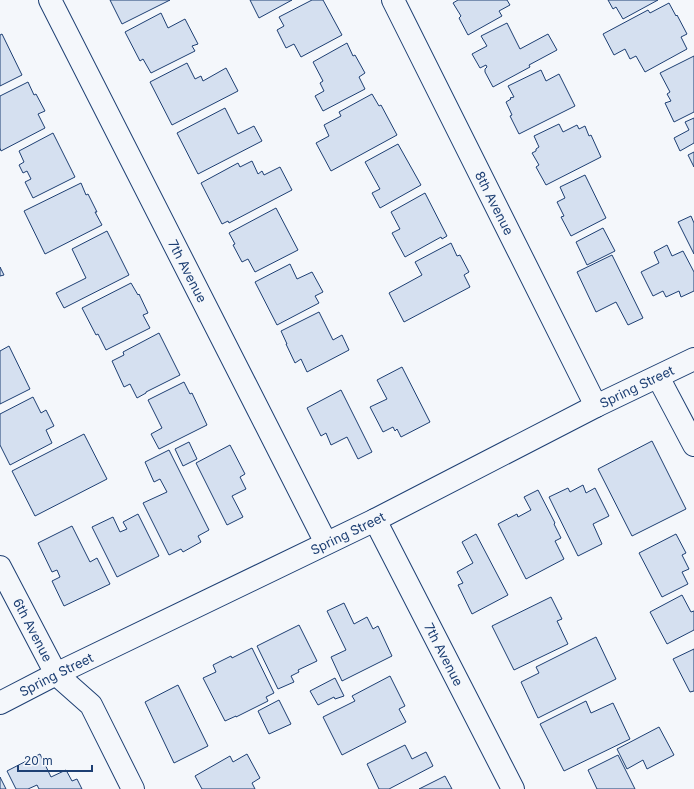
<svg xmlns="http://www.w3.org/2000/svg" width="694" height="789" font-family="Inter,sans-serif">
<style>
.building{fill:#d5e0f0;stroke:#1d3f73}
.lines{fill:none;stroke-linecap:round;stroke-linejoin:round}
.minor-casing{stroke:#1d3f73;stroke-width:24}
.minor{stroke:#f4f7fb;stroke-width:22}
.labels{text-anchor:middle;stroke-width:3;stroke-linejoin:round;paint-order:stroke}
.street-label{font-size:13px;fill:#1d3f73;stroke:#f4f7fb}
</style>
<rect width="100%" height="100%" fill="#f4f7fb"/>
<!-- building -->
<g class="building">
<polygon points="110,0 170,0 122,24"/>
<polygon points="250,0 292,0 259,18"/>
<polygon points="312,0 323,0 342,35 301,57 294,44 286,48 277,30 284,26 279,17"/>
<polygon points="458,0 507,0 510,5 499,11 502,16 468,35 459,18 461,16 453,3"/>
<polygon points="608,0 658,0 623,19 616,7 613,9"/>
<polygon points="669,3 676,16 677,15 687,34 681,37 687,49 645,72 636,56 630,59 625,49 614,55 603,34 648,10 650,13"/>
<polygon points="161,13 168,28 185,19 198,44 192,46 195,51 151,73 143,59 140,61 125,32"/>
<polygon points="507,23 520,49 548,34 557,50 529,65 530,67 493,87 485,72 485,69 487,67 486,65 480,68 472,54 487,46 481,36"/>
<polygon points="2,34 22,75 0,86 0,35"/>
<polygon points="347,43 353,56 355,55 365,73 359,77 365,89 323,111 315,96 324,91 320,83 323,81 313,62"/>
<polygon points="694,56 694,112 674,122 665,103 671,101 667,94 670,92 660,73"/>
<polygon points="187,63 195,79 201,76 203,81 226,68 238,91 172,125 150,82"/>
<polygon points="541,70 546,81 559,74 575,106 519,134 510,116 512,115 506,102 511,99 510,98 514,97 508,86"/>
<polygon points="28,82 34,95 36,94 45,111 38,114 45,128 1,151 0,148 0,96"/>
<polygon points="372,94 379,106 381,105 397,135 331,171 316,143 329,136 324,125 341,116 339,112"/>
<polygon points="225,108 238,134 254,126 262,141 198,174 177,133"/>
<polygon points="694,118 694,143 680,151 674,138 689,130 685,122"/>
<polygon points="559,124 563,132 577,125 579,129 585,126 589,136 591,135 601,157 546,185 536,167 539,165 532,153 536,151 536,149 539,147 534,136"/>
<polygon points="53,133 75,177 33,198 25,182 31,179 27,171 23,173 19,165 24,162 19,151"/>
<polygon points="398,144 421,185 380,208 372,193 380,189 365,162"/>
<polygon points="694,152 694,167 688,155"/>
<polygon points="252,161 258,174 262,171 264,175 280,167 292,190 229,223 228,221 222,224 201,183 238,163 240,167"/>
<polygon points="585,175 606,218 571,236 561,217 564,216 557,202 565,198 560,187"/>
<polygon points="81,183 86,195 88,194 97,212 95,212 102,225 45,254 24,211"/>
<polygon points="425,193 447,236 442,239 441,237 405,257 392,233 400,229 391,212"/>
<polygon points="276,208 298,250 255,272 248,259 242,262 233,245 235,244 229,233"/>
<polygon points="691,216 694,223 694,254 678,222"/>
<polygon points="603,228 615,251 587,265 576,242"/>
<polygon points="107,231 129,275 64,308 56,293 86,278 72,249"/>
<polygon points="451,243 457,256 460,255 469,272 464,275 470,287 404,322 389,293 422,275 415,262"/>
<polygon points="667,245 672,256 683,251 694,272 694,291 681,297 679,291 666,297 663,291 653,296 641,272 659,263 654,252"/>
<polygon points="612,255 643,318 628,325 616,302 596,312 577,272"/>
<polygon points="290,264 297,279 312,272 323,292 315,296 319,303 277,325 255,282"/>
<polygon points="0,267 4,275 0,276"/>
<polygon points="131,283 138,295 139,294 148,313 143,315 150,328 106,350 98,334 96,335 82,308"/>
<polygon points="319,312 333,340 342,335 349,350 307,372 301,359 295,363 286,344 287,344 281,331"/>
<polygon points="159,333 180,375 146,392 146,393 137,398 130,384 124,387 112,361 124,355 123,352"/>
<polygon points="9,346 30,389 0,404 0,351"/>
<polygon points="402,367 430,422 401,437 397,429 395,431 393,427 383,432 370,407 387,399 377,380"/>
<polygon points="184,382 190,394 192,393 207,425 159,449 151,434 162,428 148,400"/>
<polygon points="341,390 372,452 358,459 347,437 331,445 326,433 321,436 307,408"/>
<polygon points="33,397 41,413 46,410 54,426 46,430 52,443 10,465 0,445 0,414"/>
<polygon points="84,434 107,479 35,516 12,471"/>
<polygon points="652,441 686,509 632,536 598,469"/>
<polygon points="189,442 197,459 183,466 175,449"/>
<polygon points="230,445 245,474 240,477 246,489 232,496 243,517 227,525 196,463"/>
<polygon points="169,450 209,530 198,536 201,542 183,552 181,549 169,555 143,503 167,492 160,479 154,482 145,462"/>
<polygon points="583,485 586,493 595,488 609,516 593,524 602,544 578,556 549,497 568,488 570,492"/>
<polygon points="538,490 555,523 554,524 561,538 555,541 564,559 526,579 498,524 517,514 518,517 531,510 524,497"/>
<polygon points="138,514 159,556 117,577 92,527 113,517 120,532 127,529 123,522"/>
<polygon points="72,526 90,562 97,558 110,584 64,606 52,581 60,577 57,570 52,572 38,543"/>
<polygon points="476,534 508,595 472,614 458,585 463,583 457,572 473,563 462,542"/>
<polygon points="676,534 686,553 682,555 689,569 682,572 688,584 662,597 639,553"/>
<polygon points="682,595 691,612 694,611 694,630 667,644 650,612"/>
<polygon points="551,597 562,619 557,621 568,644 514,670 492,626"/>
<polygon points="344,603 354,624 367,617 373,629 378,626 392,656 342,681 331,657 346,650 327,611"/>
<polygon points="299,625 317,661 298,670 299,672 291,676 294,682 278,689 257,646"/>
<polygon points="596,637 616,679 538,718 521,682 539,673 536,667"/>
<polygon points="252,648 274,693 266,697 268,701 236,717 236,716 225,721 203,678 216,672 213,665 231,656 232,658"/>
<polygon points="694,649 694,691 690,692 673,659"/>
<polygon points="390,676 405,706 399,709 406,722 342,755 323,717 355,701 352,696"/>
<polygon points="335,678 344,696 335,699 334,697 318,705 310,691"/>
<polygon points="178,685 208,746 174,763 145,702"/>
<polygon points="279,700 291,724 269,734 258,711"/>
<polygon points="586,701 591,713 613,703 630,739 564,771 540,724"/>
<polygon points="659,727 674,755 647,769 643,760 627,769 617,749"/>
<polygon points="405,745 412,759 426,752 433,766 389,789 379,789 367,764"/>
<polygon points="40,754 51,777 66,770 72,781 77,779 82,789 39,789 37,785 28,789 16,789 7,771"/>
<polygon points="247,754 260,778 252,783 255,789 202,789 195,776 230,756 233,762"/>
<polygon points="618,755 635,789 597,789 588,770"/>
<polygon points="445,776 452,789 419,789"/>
<polygon points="0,777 6,789 0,789"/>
</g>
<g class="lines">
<!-- minor casing -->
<g class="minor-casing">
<g id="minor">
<path id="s1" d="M50,0L326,543"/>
<path id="s2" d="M393,0L596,406"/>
<polyline points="658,377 694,445"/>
<path id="s3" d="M375,520L513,789"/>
<path id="s4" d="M0,567L56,674L91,705L133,789"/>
<path id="s5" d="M0,703L56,674L375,520L596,406L694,359"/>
</g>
</g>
<!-- minor -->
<use href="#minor" class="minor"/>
</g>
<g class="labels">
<!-- street labels -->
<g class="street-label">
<text dy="5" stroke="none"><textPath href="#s2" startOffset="227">8th Avenue</textPath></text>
<text dy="5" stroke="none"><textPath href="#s1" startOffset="304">7th Avenue</textPath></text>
<text dy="5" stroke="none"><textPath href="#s5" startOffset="711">Spring Street</textPath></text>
<text dy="5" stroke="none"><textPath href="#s5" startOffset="387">Spring Street</textPath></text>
<text dy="5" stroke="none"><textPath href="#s4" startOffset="71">6th Avenue</textPath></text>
<text dy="5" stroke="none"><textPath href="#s3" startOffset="151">7th Avenue</textPath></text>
<text dy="5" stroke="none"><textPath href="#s5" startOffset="63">Spring Street</textPath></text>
</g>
</g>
<!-- scale -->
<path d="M18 765v6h74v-6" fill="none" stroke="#1d3f73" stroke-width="2"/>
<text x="24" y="765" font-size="12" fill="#1d3f73" stroke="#f4f7fb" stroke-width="3" paint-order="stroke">20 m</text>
</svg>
